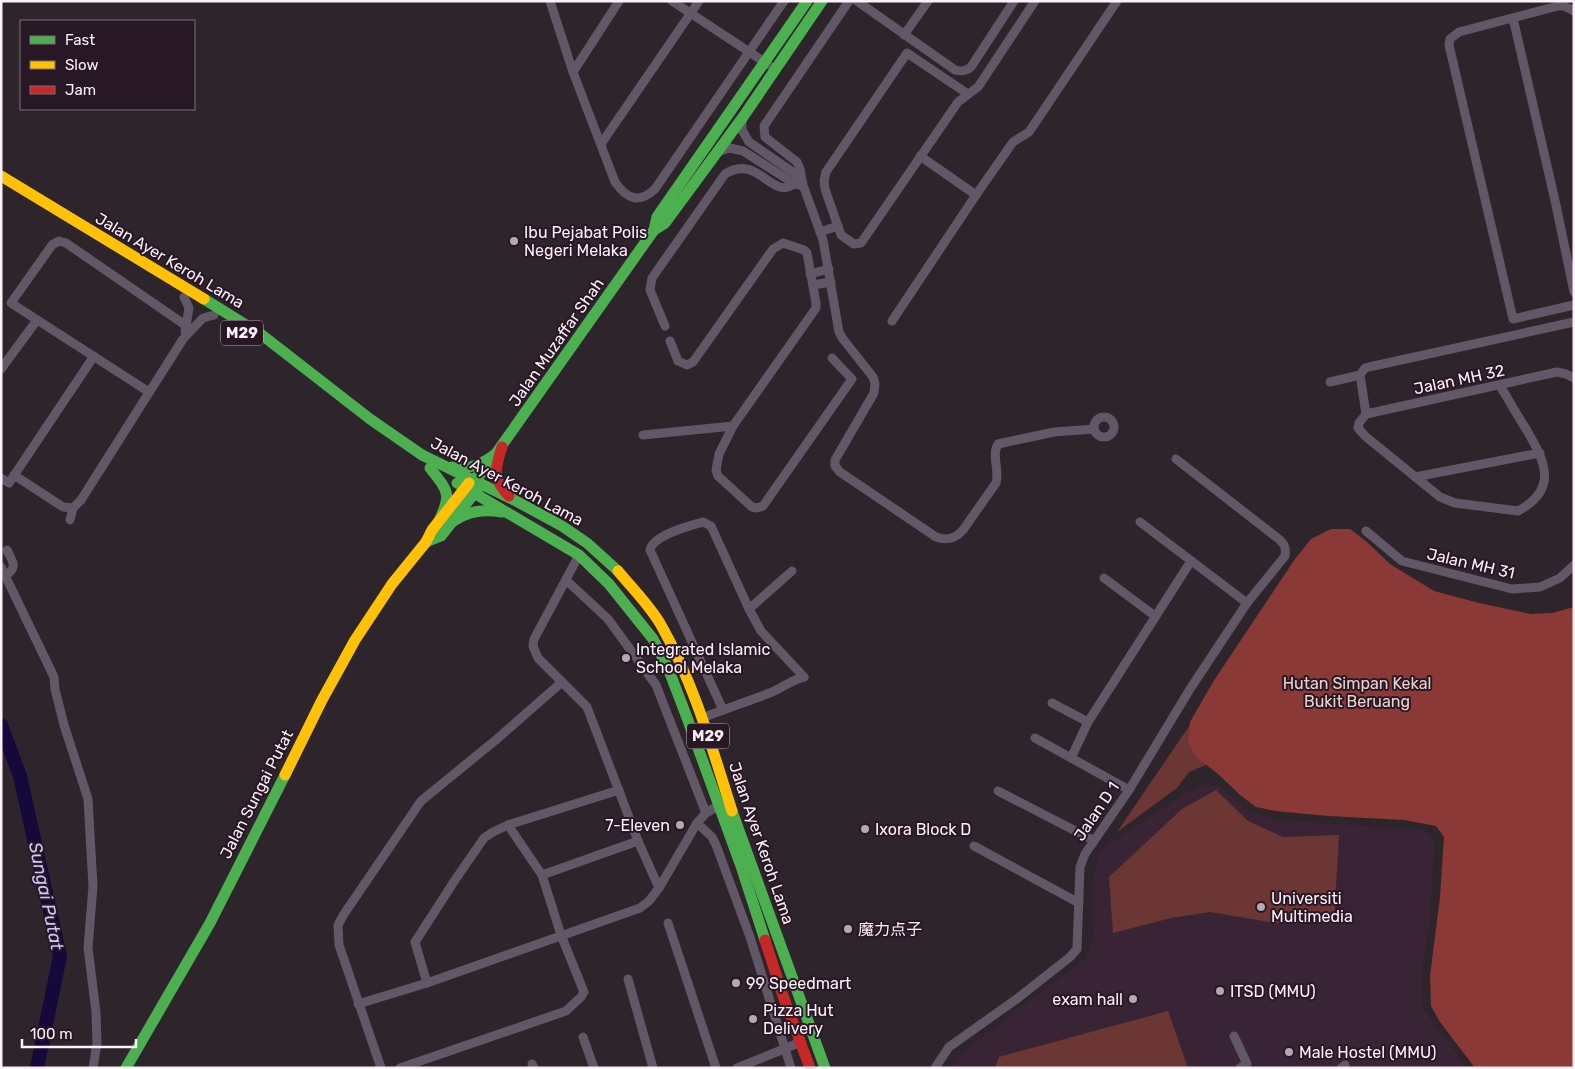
<svg xmlns="http://www.w3.org/2000/svg" width="1575" height="1069" font-family="Rubik,'Noto Sans SC',sans-serif">
<style>
.built{fill:#392435}
.green{fill:#6b3634}
.forest{fill:#8a3937}
.lines{fill:none;stroke-linecap:round;stroke-linejoin:round}
.river{stroke:#15083b;stroke-width:14}
.street{stroke:#615767;stroke-width:9}
.fast{stroke:#4caf50;stroke-width:11}
.slow{stroke:#ffc107;stroke-width:11}
.jam{stroke:#c62828;stroke-width:11}
.poi-dot{fill:#b5a9b1;stroke:#281724;stroke-width:2}
.labels{text-anchor:middle;stroke-width:4;stroke-linejoin:round;paint-order:stroke}
.shield{fill:#281724;stroke:#bdafb9;stroke-width:1}
.shield-label{font-size:15px;font-weight:bold;fill:#fdf0f9}
.poi-label{font-size:16px;fill:#fdf0f9;stroke:#281724;text-anchor:start}
.street-label{font-size:16px;fill:#fdf0f9;stroke:#281724}
.park-label{font-size:16px;fill:#edd2cf;stroke:#281724}
.water-label{font-size:18px;font-style:italic;fill:#cbcbf8;stroke:#281724}
</style>
<rect width="100%" height="100%" fill="#2e242c"/>
<!-- built -->
<polygon class="built" points="1198,785 1218,786 1251,812 1279,820 1423,830 1434,837 1434,853 1429,928 1421,976 1422,1007 1467,1068 950,1068 957,1056 1086,958 1093,934 1091,887 1099,851"/>
<!-- green -->
<g class="green">
<polygon points="1213,691 1208,764 1189,772 1177,788 1117,832"/>
<polygon points="1216,790 1248,821 1283,837 1339,835 1334,922 1275,923 1210,912 1171,918 1113,933 1109,877 1182,809"/>
<polygon points="1168,1011 1188,1068 995,1068 999,1057"/>
</g>
<!-- forest -->
<polygon class="forest" points="1331,529 1350,529 1367,542 1390,564 1434,591 1479,603 1531,614 1552,613 1574,607 1574,1068 1475,1068 1440,1022 1431,1006 1430,976 1440,897 1444,837 1436,826 1404,820 1328,816 1275,811 1256,807 1239,794 1218,774 1196,757 1188,742 1190,722 1213,682 1295,559 1311,539"/>
<g class="lines">
<!-- river -->
<polyline class="river" points="1,725 20,776 60,956 37,1068"/>
<!-- street -->
<g class="street">
<path d="M550,1L573,72L615,182C627,199 639,204 655,189L784,1"/>
<polyline points="672,1 769,65"/>
<path d="M849,1L764,126L765,137L797,162L800,169L803,185L823,240L839,332L843,339L873,377L875,384L874,393L835,460V466L840,472L936,537C947,541 955,539 963,530L996,483C1000,470 991,456 998,444L1054,432L1094,429"/>
<path d="M857,1L955,70C962,72 966,71 971,67L1014,1"/>
<polyline points="1574,11 1564,6 1558,6 1459,32 1450,39 1449,45 1513,319 1574,305"/>
<polyline points="1513,18 1556,205 1574,292"/>
<polyline points="904,35 928,1"/>
<polyline points="573,72 619,1"/>
<polyline points="968,94 907,53 826,172 824,181 825,189 841,235 854,244 861,243 958,102 978,87 1035,1"/>
<polyline points="742,119 742,130 749,142 800,177"/>
<polyline points="601,144 699,1"/>
<polyline points="717,152 730,148 743,151 795,184 800,185"/>
<polyline points="976,195 1013,142 1029,132 1117,1"/>
<polyline points="820,232 838,226"/>
<polyline points="810,274 829,269"/>
<polyline points="813,285 831,282"/>
<polyline points="184,297 189,308 185,332"/>
<polyline points="892,321 976,195 920,156"/>
<path d="M665,326L650,290L652,278L725,174C761,151 775,211 800,177"/>
<polyline points="670,341 678,361 687,365 693,362 773,249 783,243 804,250 807,253 816,303 816,308 733,426 719,454 716,470 718,476 752,507 757,508 763,506 852,379 832,358"/>
<polyline points="1,369 37,320"/>
<polyline points="1360,375 1366,414"/>
<polyline points="1330,382 1360,375 1365,368 1369,367 1574,322"/>
<path d="M1500,386C1509,400 1517,415 1526,429C1545,461 1559,489 1518,511L1455,503L1440,497L1365,436L1358,428L1359,423L1366,414L1557,372L1566,374L1574,378"/>
<polyline points="149,392 11,303 52,245 59,241 66,243 191,329"/>
<circle cx="1104" cy="427" r="10"/>
<polyline points="643,435 733,426"/>
<polyline points="14,475 63,507 73,508"/>
<polyline points="1415,477 1540,453"/>
<polyline points="1,478 9,483 94,356"/>
<polyline points="70,520 73,508 81,500 183,339 203,318 214,315"/>
<polyline points="1140,522 1247,603"/>
<polyline points="1366,531 1402,561 1512,589 1540,587 1560,578 1574,565"/>
<polyline points="579,555 534,639 533,646 538,658 587,707 638,841 659,888"/>
<polyline points="1,567 54,677 55,689 64,725 88,799 93,886 88,948 96,1012 97,1043 93,1068"/>
<path d="M6,576C18,566 13,563 7,550"/>
<polyline points="1104,578 1155,616"/>
<polyline points="566,580 608,619 656,685 706,813"/>
<polyline points="749,609 792,571"/>
<polyline points="1052,703 1088,722"/>
<path d="M723,710L650,550C653,535 689,526 703,522L711,526L749,609L761,631L804,677"/>
<path d="M702,718C725,709 749,701 772,692C783,687 794,679 804,677"/>
<polyline points="1035,738 1129,790"/>
<polyline points="1071,758 1088,722 1191,561"/>
<polyline points="998,791 1093,840"/>
<polyline points="697,823 712,837 716,845 750,937 791,1068"/>
<polyline points="974,846 1079,903"/>
<polyline points="542,875 638,841"/>
<polyline points="668,923 716,1068"/>
<polyline points="628,979 653,1068"/>
<polyline points="427,983 415,942 455,880 484,838 493,832 508,825 619,790"/>
<polyline points="358,1004 427,983 640,908 649,901 659,888 697,823 706,813 718,806"/>
<polyline points="1234,1036 1247,1064 1240,1068"/>
<polyline points="583,1037 594,1068"/>
<polyline points="532,1064 534,1068"/>
<polyline points="381,1068 339,945 338,925 344,914 421,801 497,739 562,682"/>
<polyline points="400,1068 566,1011 581,997 584,992 561,935 542,875 508,825"/>
<polyline points="737,1068 801,1042"/>
<path d="M935,1068L949,1047L1018,998L1070,957L1077,949L1080,867L1085,854L1129,790L1190,689L1247,603L1285,556C1286,548 1285,545 1280,540L1176,459"/>
<polyline points="1341,1068 1345,1065"/>
</g>
<!-- fast -->
<g class="fast">
<polyline points="654,230 665,223 743,117 822,1"/>
<polyline points="204,299 262,335 370,419 422,455 516,501 562,526 587,543 618,571"/>
<path d="M452,467C471,470 483,464 498,452"/>
<path d="M430,468C449,492 452,494 438,523"/>
<polyline points="457,483 579,555 609,584 653,639 668,668 686,715 741,866 765,940"/>
<polyline points="469,483 483,472 654,230 657,217 807,1"/>
<path d="M452,522C468,511 483,509 502,512"/>
<polyline points="426,542 441,536 480,486"/>
<polyline points="732,811 825,1068"/>
<polyline points="126,1068 210,923 285,775"/>
</g>
<!-- slow -->
<g class="slow">
<polyline points="1,176 204,299"/>
<path d="M618,571C632,588 650,606 661,625C694,683 712,748 732,811"/>
<polyline points="285,775 322,700 355,640 392,584 426,542 432,530 469,483"/>
</g>
<!-- jam -->
<g class="jam">
<path d="M502,447C495,468 492,479 509,496"/>
<polyline points="765,940 782,993 810,1068"/>
</g>
</g>
<!-- markers -->
<g class="poi-dot">
<circle cx="514" cy="241" r="5"/>
<circle cx="626" cy="658" r="5"/>
<circle cx="680" cy="825" r="5"/>
<circle cx="865" cy="829" r="5"/>
<circle cx="1261" cy="907" r="5"/>
<circle cx="848" cy="929" r="5"/>
<circle cx="736" cy="983" r="5"/>
<circle cx="1220" cy="991" r="5"/>
<circle cx="1133" cy="999" r="5"/>
<circle cx="753" cy="1019" r="5"/>
<circle cx="1289" cy="1052" r="5"/>
</g>
<g class="labels">
<!-- shield labels -->
<g class="shield">
<rect x="221" y="320.5" width="42" height="25" rx="4"/>
<rect x="687" y="723.5" width="42" height="25" rx="4"/>
</g>
<g class="shield-label">
<text x="242" y="338">M29</text>
<text x="708" y="741">M29</text>
</g>
<!-- poi labels -->
<g class="poi-label">
<text x="524" y="238">Ibu Pejabat Polis<tspan x="524" dy="18">Negeri Melaka</tspan></text>
<text x="636" y="655">Integrated Islamic<tspan x="636" dy="18">School Melaka</tspan></text>
<text x="670" y="831" text-anchor="end">7-Eleven</text>
<text x="875" y="835">Ixora Block D</text>
<text x="1271" y="904">Universiti<tspan x="1271" dy="18">Multimedia</tspan></text>
<text x="858" y="935">魔力点子</text>
<text x="746" y="989">99 Speedmart</text>
<text x="1230" y="997">ITSD (MMU)</text>
<text x="1123" y="1005" text-anchor="end">exam hall</text>
<text x="763" y="1016">Pizza Hut<tspan x="763" dy="18">Delivery</tspan></text>
<text x="1299" y="1058">Male Hostel (MMU)</text>
</g>
<!-- street labels -->
<g class="street-label">
<text transform="translate(170 260) rotate(31)" y="6">Jalan Ayer Keroh Lama</text>
<text transform="translate(556 342) rotate(-55)" y="6">Jalan Muzaffar Shah</text>
<text transform="translate(1459 379) rotate(-12)" y="6">Jalan MH 32</text>
<text transform="translate(507 481) rotate(28)" y="6">Jalan Ayer Keroh Lama</text>
<text transform="translate(1471 563) rotate(13)" y="6">Jalan MH 31</text>
<text transform="translate(256 794) rotate(-63)" y="6">Jalan Sungai Putat</text>
<text transform="translate(1096 811) rotate(-56)" y="6">Jalan D 1</text>
<text transform="translate(762 843) rotate(71)" y="6">Jalan Ayer Keroh Lama</text>
</g>
<!-- park labels -->
<g class="park-label">
<text x="1357" y="689">Hutan Simpan Kekal<tspan x="1357" dy="18">Bukit Beruang</tspan></text>
</g>
<!-- water labels -->
<g class="water-label">
<text transform="translate(46 896) rotate(78)" y="6">Sungai Putat</text>
</g>
</g>
<!-- border -->
<rect width="1575" height="1069" fill="none" stroke="#fdf0f9" stroke-width="5"/>
<!-- legend -->
<rect x="20" y="20" width="175" height="90" fill="#281724" stroke="#7d6e79"/>
<rect x="30" y="36" width="25" height="8" fill="#4caf50" stroke="#7d6e79"/>
<text x="65" y="45" font-size="15" fill="#fdf0f9">Fast</text>
<rect x="30" y="61" width="25" height="8" fill="#ffc107" stroke="#7d6e79"/>
<text x="65" y="70" font-size="15" fill="#fdf0f9">Slow</text>
<rect x="30" y="86" width="25" height="8" fill="#c62828" stroke="#7d6e79"/>
<text x="65" y="95" font-size="15" fill="#fdf0f9">Jam</text>
<!-- scale -->
<path d="M22 1039v8h114v-8" fill="none" stroke="#fdf0f9" stroke-width="2.5"/>
<text x="30" y="1039" font-size="15" fill="#fdf0f9" stroke="#281724" stroke-width="4" paint-order="stroke">100 m</text>
</svg>
